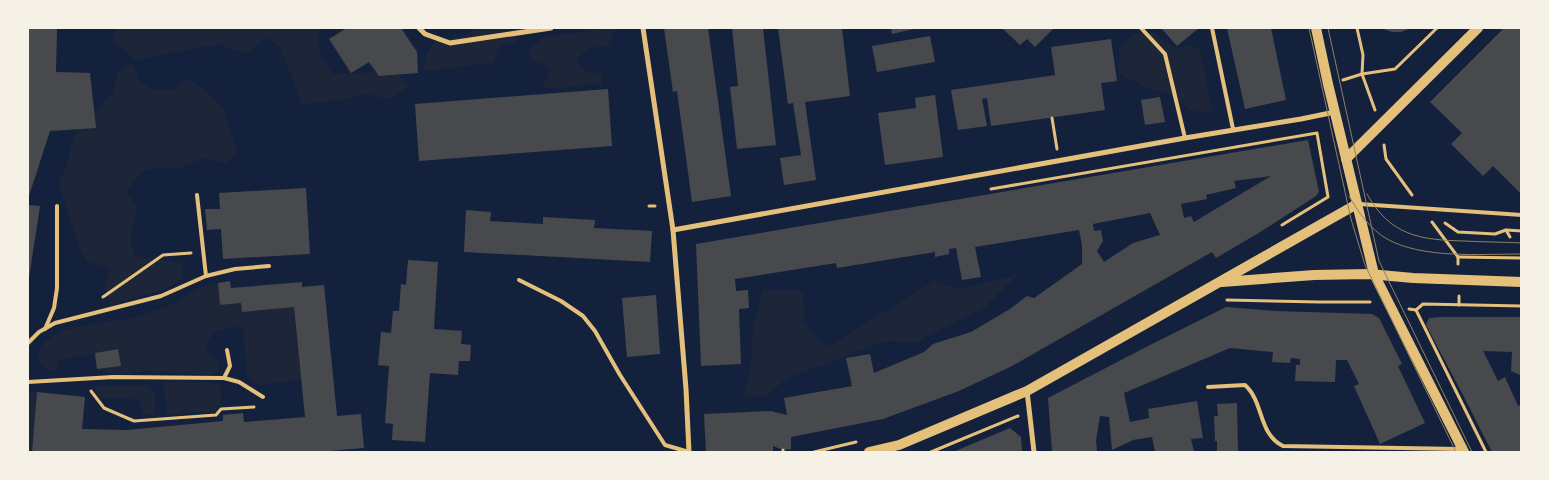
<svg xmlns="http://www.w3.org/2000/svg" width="1549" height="480" font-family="'Fira Sans',sans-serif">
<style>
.green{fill:#1d2539}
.building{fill:#48494c;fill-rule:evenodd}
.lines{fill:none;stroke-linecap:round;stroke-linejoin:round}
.path{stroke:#e5c07b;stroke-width:3}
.service{stroke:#e5c07b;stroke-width:4}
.minor{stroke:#e5c07b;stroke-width:5}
.secondary{stroke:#e5c07b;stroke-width:10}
.tram{stroke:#918062;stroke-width:1}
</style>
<rect width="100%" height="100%" fill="#14213d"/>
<!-- green -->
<g class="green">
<polygon points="117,28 318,28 320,55 333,74 363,73 392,68 409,86 389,99 366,94 351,98 319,102 302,105 281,48 267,37 245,54 219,44 136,60 112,40"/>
<path d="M476,28H515L517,42L499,46L493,63L423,71L427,53L438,38C452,38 466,38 476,28Z"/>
<polygon points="602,28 615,29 608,46 590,48 575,60 586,71 601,74 602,85 587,84 566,88 543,88 550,67 534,61 528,50 546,36 571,34"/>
<polygon points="1154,33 1163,40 1179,49 1189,44 1200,49 1212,110 1202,113 1191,110 1169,94 1144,87 1119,73 1119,47 1135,34"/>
<polygon points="133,64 139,81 151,89 173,90 188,79 203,89 223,108 237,152 227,164 204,158 176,169 161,168 144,170 126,191 137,207 130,240 134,255 146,259 182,263 182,278 166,289 111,305 105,288 109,267 87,262 78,244 64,202 59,182 66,168 73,139 84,121 96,112 113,92 118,71"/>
<polygon points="1017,275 984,308 916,342 884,341 786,379 765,397 744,395 751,366 753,328 762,291 782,290 803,291 804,323 826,348 934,281 960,289"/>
<path d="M218,283L220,305L241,303L294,307L301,379L262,385L253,383L247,374L243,326C223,330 212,327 205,349L211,357L219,361L218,371L211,375L148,371L120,375L109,373L97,369L120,366L118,349L64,359L57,361V367L56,371L49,370L41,365L37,354L42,345L51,337L64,331L91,324L135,318L181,301L195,290Z"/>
<polygon points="169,382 213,383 221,386 221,405 215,405 217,411 167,414 164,384"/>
<polygon points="148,385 155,392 155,414 143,415 140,401 126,398 100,399 94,386"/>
<polygon points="28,392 37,392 32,452 28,452"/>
</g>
<!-- building -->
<g class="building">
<polygon points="28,28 57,28 56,72 90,73 96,128 50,131 28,199"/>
<polygon points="347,28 401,28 417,52 418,73 379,76 369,62 351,73 329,39"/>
<polygon points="664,28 708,28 731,196 692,202 677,91 673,92"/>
<polygon points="732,28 763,28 776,145 737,149 730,87 738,86"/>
<polygon points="778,28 842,28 850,96 805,102 816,180 784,185 780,158 801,155 793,103 788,104"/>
<polygon points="891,28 918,28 892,34"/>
<polygon points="1002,28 1054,28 1035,47 1027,39 1020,45"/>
<polygon points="1161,28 1199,28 1177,46"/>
<polygon points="1227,28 1271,28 1286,100 1245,109"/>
<polygon points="1381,28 1411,28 1401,32 1392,32"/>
<polygon points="1504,28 1522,28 1522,195 1493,166 1483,176 1451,144 1462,133 1430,102"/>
<polygon points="930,36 935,62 877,72 872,46"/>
<polygon points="1111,39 1117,81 1101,83 1105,110 991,126 987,98 982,99 987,126 958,130 951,90 1055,75 1051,47"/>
<polygon points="608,89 612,146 419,161 415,104"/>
<polygon points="935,95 943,157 885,165 878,113 916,108 915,98"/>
<polygon points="1160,97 1165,122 1145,125 1141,100"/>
<path d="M1308,140L1319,192L1316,196L1262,231L1216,258L1212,252L1012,366L959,391L883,419L791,437V449L783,450L773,446V452H706L704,414L771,411L787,415L784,398L852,386L846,358L870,354L874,373L924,352L933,344L971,332L1010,309L1027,296L1034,298L1082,264V245L1079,230L975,247L981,277L962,280L956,248L949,249V254L935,257V252L837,268L836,263L735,279L736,291L748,290L749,308L739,309L741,364L701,366L696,244ZM1271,176L1194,222L1191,216L1184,218L1181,204L1207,199L1206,195L1236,188L1234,181ZM1150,213L1160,235L1133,243L1104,262L1097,251L1103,241L1101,230L1094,231L1093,224Z"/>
<polygon points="306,188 310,254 223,259 221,229 207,230 205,209 220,209 219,193"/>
<polygon points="28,205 40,206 29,278 28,278"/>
<polygon points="466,210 491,212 490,221 543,224 543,217 595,220 594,228 652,231 650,262 464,252"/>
<polygon points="408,260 438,262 434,329 462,331 461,344 471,345 470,361 459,361 458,375 430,373 425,442 392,440 393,424 385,423 389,366 378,365 381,332 391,333 393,311 399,311 401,284 406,285"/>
<polygon points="230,281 231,288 302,282 302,287 324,285 337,416 361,414 364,448 318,452 32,452 37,392 85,397 82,429 127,430 223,421 223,415 243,413 244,422 305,417 294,307 242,312 241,303 220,305 218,283"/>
<polygon points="656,295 660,354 627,357 622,298"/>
<polygon points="1226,307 1275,311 1372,314 1379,318 1402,364 1398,366 1425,423 1380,444 1354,386 1359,384 1347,360 1336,360 1335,382 1295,381 1296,365 1300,365 1300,359 1291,358 1290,363 1272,362 1273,352 1230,348 1124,393 1130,422 1149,418 1148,409 1197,401 1203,438 1191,439 1194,452 1155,452 1152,437 1133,440 1112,450 1109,417 1100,416 1096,441 1097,452 1052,452 1048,398 1150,345"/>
<polygon points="1441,317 1522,317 1522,376 1511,371 1512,352 1483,351 1498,381 1505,377 1518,406 1522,404 1522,452 1492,452 1464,397 1426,325 1429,318"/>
<polygon points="118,349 121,366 97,369 95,353"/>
<polygon points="1237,403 1238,452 1217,452 1217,441 1215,441 1214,416 1218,416 1217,404"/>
<polygon points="1010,428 1021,437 1022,452 953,452"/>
</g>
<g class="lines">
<!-- path -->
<g class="path">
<polyline points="1357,28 1363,55 1362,74 1375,110"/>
<polyline points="1343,80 1362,74 1395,69 1437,28"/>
<polyline points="1052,118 1057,149"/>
<polyline points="1384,145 1386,159 1412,195"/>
<polyline points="991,189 1317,133 1328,197 1282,225"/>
<polyline points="649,206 655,206"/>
<polyline points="1432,222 1458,257 1458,264"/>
<polyline points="1445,223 1458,232 1495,234 1506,230 1522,231"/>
<polyline points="1506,230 1510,237"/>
<polyline points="1458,257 1522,258"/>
<polyline points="1459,296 1459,305"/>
<polyline points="103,297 163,255 191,253"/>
<polyline points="1227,300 1319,302 1370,302"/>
<polyline points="1409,309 1416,310 1423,304 1522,306"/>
<polyline points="1416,310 1486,452"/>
<polyline points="91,391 104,408 134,421 216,415 221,409 254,407"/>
<polyline points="783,450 783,452"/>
<polyline points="814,452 856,442"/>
<polyline points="931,452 1018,416"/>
</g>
<!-- service -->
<g class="service">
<polyline points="1141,28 1165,54 1185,138"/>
<polyline points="1212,28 1233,129"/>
<polyline points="197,195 206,276"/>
<polyline points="1359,204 1522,215"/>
<polyline points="519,280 561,301 583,316 595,331 620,375 665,445 689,452"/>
<polyline points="45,329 54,308 57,288 57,206"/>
<polyline points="28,343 39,332 55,323 161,296 206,276 235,269 269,266"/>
<polyline points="224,378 230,366 227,350"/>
<polyline points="28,382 113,377 224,378 239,382 263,397"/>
<path d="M1208,387L1245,385C1264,402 1258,434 1283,446L1460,449"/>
</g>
<!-- minor -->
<g class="minor">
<polyline points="419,28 425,34 450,43 551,28"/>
<polyline points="643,28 673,230 686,389 689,452"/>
<polyline points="673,230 1185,138 1301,119 1335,112"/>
<polyline points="1027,391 1034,452"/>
</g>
<!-- secondary -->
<g class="secondary">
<polyline points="1316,28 1328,84 1374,274 1464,452"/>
<polyline points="1346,159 1478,28"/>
<polyline points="1222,282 1314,275 1369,274 1413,278 1522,282"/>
<polyline points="869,452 899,445 1027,391 1357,204"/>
</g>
<!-- tram -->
<g class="tram">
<polyline points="1309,28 1351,219 1365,265 1456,452"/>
<polyline points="1328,28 1379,261 1472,452"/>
<path d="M1367,194C1390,236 1421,240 1464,241C1483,242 1502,242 1522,243"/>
<path d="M1349,196C1358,212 1371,230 1387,239C1423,259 1481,254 1522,254"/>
</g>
</g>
<!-- border -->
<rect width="1549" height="480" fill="none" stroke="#f6f1e7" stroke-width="58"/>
</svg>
